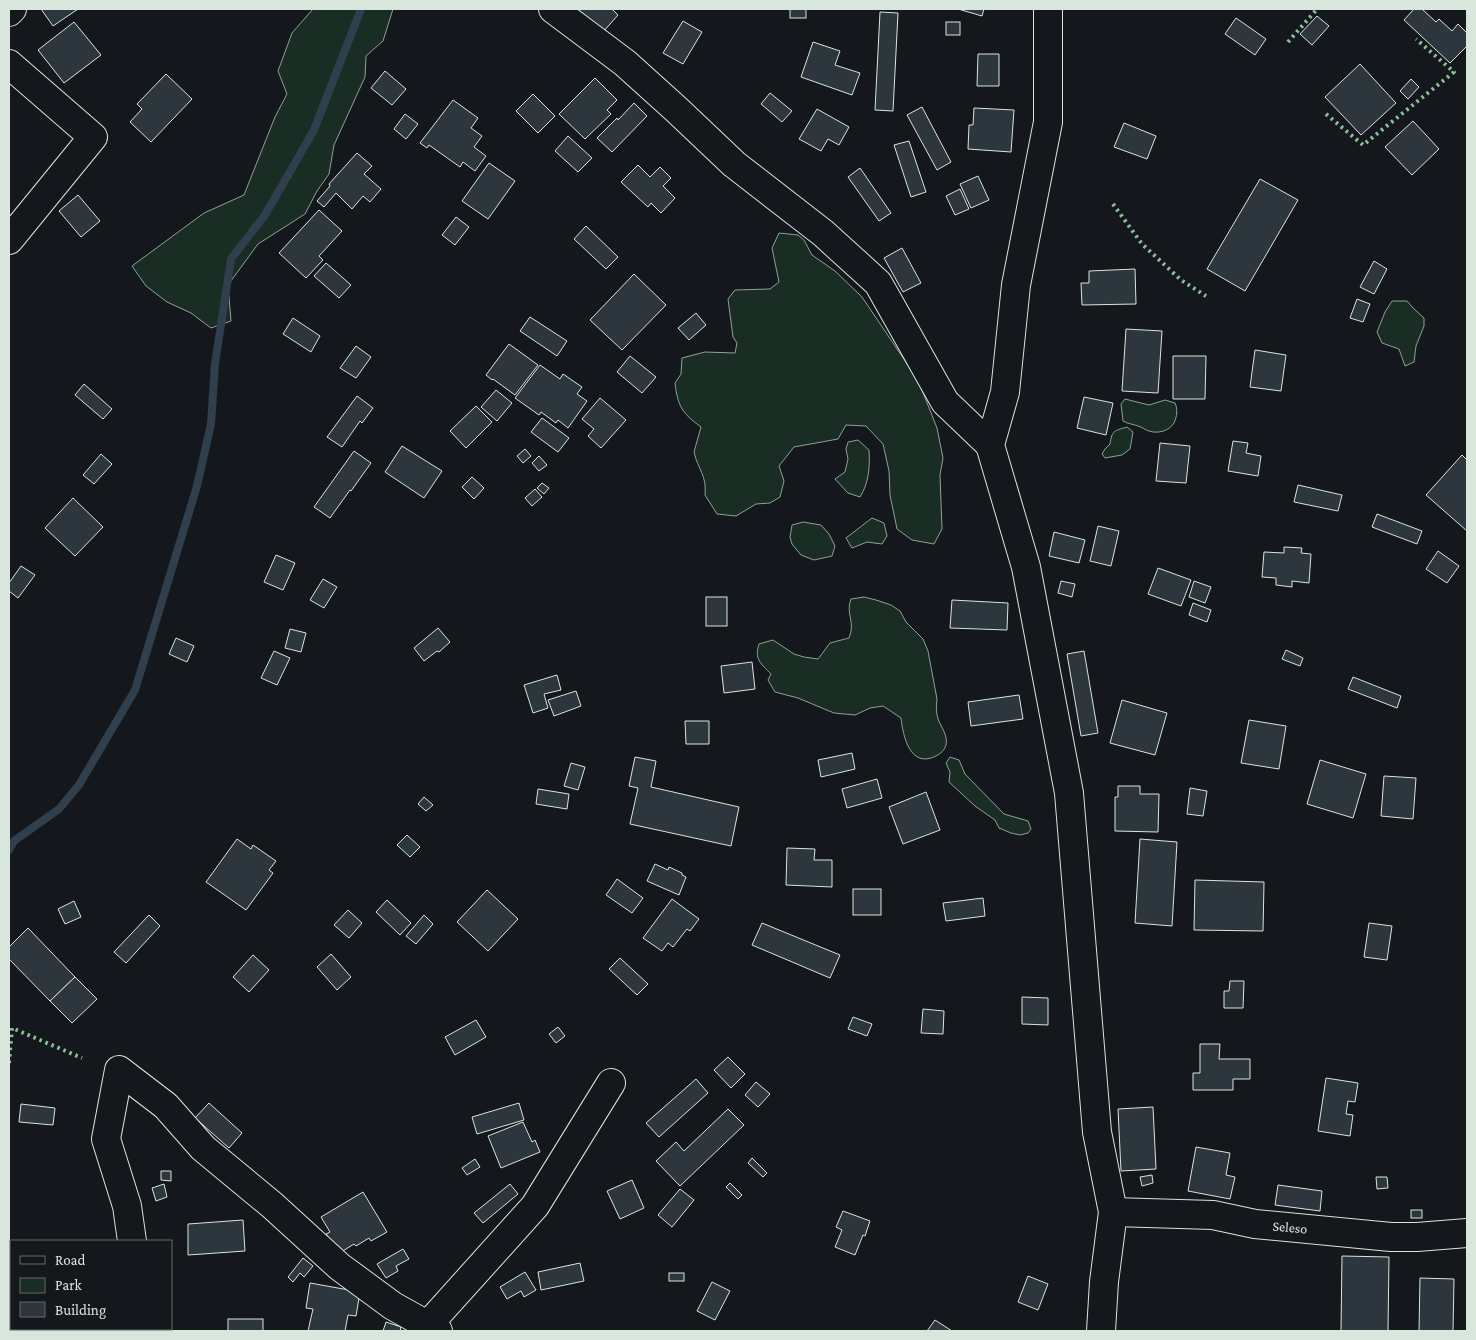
<svg xmlns="http://www.w3.org/2000/svg" width="1476" height="1340" font-family="'Crimson Pro',serif">
<style>
.green{fill:#1a2d24;stroke:#939e99}
.lines{fill:none;stroke-linecap:round;stroke-linejoin:round}
.stream{stroke:#2f3f4d;stroke-width:8}
.building{fill:#2c363c;stroke:#d8e6dc}
.minor-casing{stroke:#d8e6dc;stroke-width:30}
.major-casing{stroke:#d8e6dc;stroke-width:30}
.minor{stroke:#14181c;stroke-width:28}
.major{stroke:#14181c;stroke-width:28}
.hedge{stroke:#8ac095;stroke-width:4;stroke-dasharray:2.5 4;stroke-linecap:butt}
.labels{text-anchor:middle;stroke-width:4;stroke-linejoin:round;paint-order:stroke}
.street-label{font-size:14px;fill:#d8e6dc;stroke:#14181c}
</style>
<rect width="100%" height="100%" fill="#14181c"/>
<!-- green -->
<g class="green">
<polygon points="313,9 393,9 383,41 366,56 365,77 334,145 329,174 317,191 305,214 258,244 228,285 231,321 211,328 191,313 167,302 146,286 132,266 204,213 244,195 275,117 287,94 278,71 292,33"/>
<path d="M779,233L798,235L804,240L812,255L835,271L862,297L918,380L937,428L943,458L940,475L942,529L934,544L912,540L897,529L890,495L889,471L883,444L866,426L846,425L838,439L794,447L779,466L784,481L780,497L770,503L756,504L736,516L717,514L705,495C707,475 698,470 694,452L701,427C682,413 678,407 675,383L681,374L682,358L705,352L735,353L737,343L733,337L728,299L735,290L770,289L779,282L772,248Z"/>
<polygon points="1392,301 1407,301 1413,308 1424,318 1424,326 1416,346 1414,362 1405,366 1399,349 1382,343 1377,332 1385,312"/>
<path d="M1125,399L1149,405L1165,400L1175,403C1178,410 1177,416 1174,423C1169,431 1158,434 1149,431C1145,430 1142,427 1138,426C1133,424 1128,424 1123,421L1121,404Z"/>
<path d="M1127,427L1133,432L1130,449L1122,455L1105,458L1102,454L1105,449L1110,444C1112,430 1114,431 1127,427Z"/>
<path d="M858,440L869,450C870,466 869,483 860,497L848,493L835,479L845,472L848,459L846,449L848,442Z"/>
<polygon points="872,518 884,523 887,536 882,544 867,542 852,548 846,538"/>
<polygon points="803,522 821,525 829,534 835,546 832,556 814,560 801,555 792,544 790,537 792,525"/>
<path d="M864,597L876,600L891,605L900,611L906,622L923,639L928,651L937,699C936,706 936,712 938,719C941,727 948,735 946,745C944,751 941,753 936,756C910,769 903,736 901,718L883,706L870,708L855,715L834,713L798,698L775,692L768,680L771,674C761,664 754,659 759,644L773,640L794,654L804,657L818,659L830,643L849,638C856,622 845,613 851,599Z"/>
<polygon points="950,757 959,760 965,774 1004,814 1028,821 1031,829 1028,833 1020,835 1011,833 999,828 995,820 975,806 949,782 950,772 946,763"/>
</g>
<g class="lines">
<!-- stream -->
<polyline class="stream" points="9,850 14,841 59,809 79,785 135,690 197,486 211,424 215,364 231,259 265,215 314,130 361,9"/>
</g>
<!-- building -->
<g class="building">
<polygon points="41,9 78,9 53,26"/>
<polygon points="577,9 612,9 618,15 603,32"/>
<rect x="790" y="9" width="16" height="9"/>
<polygon points="958,9 984,9 982,16"/>
<polygon points="1414,9 1422,9 1436,22 1439,19 1452,31 1458,24 1467,33 1467,46 1450,63 1404,20"/>
<polygon points="880,12 898,13 893,111 875,110"/>
<polygon points="1317,16 1329,26 1312,45 1300,34"/>
<polygon points="1236,18 1266,39 1255,55 1225,34"/>
<polygon points="683,21 702,32 683,64 663,53"/>
<polygon points="74,22 101,55 64,83 38,50"/>
<rect x="946" y="22" width="14" height="13"/>
<polygon points="813,42 840,51 835,65 860,73 852,95 801,77"/>
<polygon points="978,54 999,54 999,86 977,86"/>
<polygon points="1360,64 1396,103 1361,135 1325,97"/>
<polygon points="385,71 406,89 392,105 371,88"/>
<polygon points="166,74 192,99 151,142 130,122 142,109 137,104"/>
<polygon points="595,78 617,100 607,110 611,114 585,139 559,114"/>
<polygon points="1411,79 1419,87 1408,99 1400,91"/>
<polygon points="770,93 792,111 782,122 761,104"/>
<polygon points="533,94 555,116 538,133 516,111"/>
<polygon points="453,100 478,118 471,128 482,136 474,147 486,156 475,171 463,162 460,167 429,145 427,148 420,143"/>
<polygon points="634,103 647,116 612,152 597,138 617,118 618,120"/>
<polygon points="922,107 951,162 937,170 907,115"/>
<polygon points="974,108 1014,110 1011,152 968,149 969,125 973,125"/>
<polygon points="817,109 849,127 839,145 828,139 821,151 799,139"/>
<polygon points="405,114 418,124 406,139 394,129"/>
<polygon points="1413,121 1439,149 1412,175 1385,147"/>
<polygon points="1124,123 1156,136 1147,159 1114,147"/>
<polygon points="568,136 592,158 578,172 555,151"/>
<polygon points="909,141 926,192 911,197 894,145"/>
<polygon points="357,153 372,166 364,174 381,189 370,202 363,196 352,209 336,193 324,207 317,201 330,186 329,184"/>
<polygon points="489,163 515,181 488,219 462,201"/>
<polygon points="638,165 650,177 660,167 671,178 663,186 675,198 661,213 651,203 648,207 621,182"/>
<polygon points="860,168 891,213 879,221 848,177"/>
<polygon points="978,176 989,200 971,208 960,184"/>
<polygon points="1260,179 1298,200 1245,291 1207,269"/>
<polygon points="960,189 969,209 955,215 946,196"/>
<polygon points="78,195 100,221 81,237 59,211"/>
<polygon points="319,210 342,231 319,256 323,260 306,278 279,253"/>
<polygon points="456,217 469,227 455,245 442,235"/>
<polygon points="586,226 618,257 606,269 574,239"/>
<polygon points="902,248 921,283 903,292 884,258"/>
<polygon points="1374,261 1387,269 1374,294 1360,287"/>
<polygon points="326,263 351,285 339,298 314,276"/>
<polygon points="1135,269 1136,304 1082,305 1081,283 1089,283 1089,271"/>
<polygon points="634,274 666,305 622,350 590,320"/>
<polygon points="1357,299 1370,304 1363,322 1350,318"/>
<polygon points="696,313 706,325 689,340 678,328"/>
<polygon points="530,317 567,341 557,356 520,331"/>
<polygon points="293,318 320,336 311,352 283,334"/>
<polygon points="1126,329 1162,331 1158,393 1122,391"/>
<polygon points="509,344 538,365 515,395 493,379 492,380 486,375"/>
<polygon points="356,346 371,357 356,378 340,368"/>
<polygon points="1255,350 1286,355 1281,391 1250,387"/>
<polygon points="630,356 656,377 642,393 617,372"/>
<polygon points="1173,356 1206,356 1205,399 1173,399"/>
<polygon points="540,365 560,379 563,374 582,387 577,394 587,401 568,428 558,420 556,423 541,412 539,415 515,398"/>
<polygon points="84,384 112,409 103,419 75,395"/>
<polygon points="496,390 512,403 497,421 481,407"/>
<polygon points="357,396 373,408 362,423 360,421 342,447 327,437"/>
<polygon points="1084,397 1113,403 1106,435 1077,428"/>
<polygon points="600,398 626,420 601,448 588,436 594,429 582,419"/>
<polygon points="476,406 492,422 466,448 450,431"/>
<polygon points="542,418 569,438 558,452 531,432"/>
<polygon points="1233,441 1248,443 1246,453 1261,456 1258,476 1228,471"/>
<polygon points="1160,443 1190,446 1186,483 1156,481"/>
<polygon points="402,446 442,471 424,498 385,472"/>
<polygon points="525,449 531,456 523,463 517,456"/>
<polygon points="354,451 371,463 351,491 350,490 330,518 314,507"/>
<polygon points="101,454 112,464 94,484 83,475"/>
<polygon points="1462,455 1467,460 1467,531 1426,495"/>
<polygon points="539,456 547,465 539,471 532,463"/>
<polygon points="472,477 484,488 474,499 462,487"/>
<polygon points="542,483 549,488 544,494 537,488"/>
<polygon points="1298,485 1342,495 1338,511 1294,502"/>
<polygon points="535,489 542,497 532,506 525,498"/>
<polygon points="73,498 103,527 75,556 45,528"/>
<polygon points="1377,514 1422,531 1417,544 1372,527"/>
<polygon points="1098,526 1119,531 1111,566 1090,561"/>
<polygon points="1054,532 1085,540 1079,563 1049,556"/>
<polygon points="1284,547 1302,548 1301,553 1311,554 1309,583 1292,581 1292,587 1276,585 1276,578 1262,577 1264,552 1284,553"/>
<polygon points="1438,551 1459,566 1447,583 1426,569"/>
<polygon points="276,555 295,563 283,590 264,582"/>
<polygon points="21,566 35,575 18,598 9,591 9,583"/>
<polygon points="1158,568 1191,580 1181,606 1148,594"/>
<polygon points="323,579 337,587 324,608 310,600"/>
<polygon points="1061,581 1075,584 1072,597 1058,593"/>
<polygon points="1194,581 1211,587 1205,603 1189,597"/>
<rect x="706" y="597" width="21" height="29"/>
<polygon points="952,600 1008,603 1007,630 950,628"/>
<polygon points="1193,603 1211,610 1207,622 1189,615"/>
<polygon points="438,628 450,642 439,652 437,651 424,661 414,648"/>
<polygon points="290,629 306,633 301,652 285,648"/>
<polygon points="176,638 194,646 187,662 169,654"/>
<polygon points="1286,650 1303,658 1300,666 1282,659"/>
<polygon points="274,651 290,658 277,685 261,678"/>
<polygon points="1084,651 1098,733 1081,736 1067,654"/>
<polygon points="752,662 755,689 724,693 721,666"/>
<polygon points="557,675 561,690 544,694 548,708 533,713 524,685"/>
<polygon points="1353,677 1401,696 1397,708 1348,689"/>
<polygon points="576,691 581,706 554,716 548,700"/>
<polygon points="1019,695 1023,719 971,726 968,702"/>
<polygon points="1122,700 1167,713 1155,755 1110,743"/>
<polygon points="1249,720 1286,726 1279,769 1241,763"/>
<polygon points="685,721 709,721 709,744 686,744"/>
<polygon points="852,753 855,769 821,777 818,760"/>
<polygon points="635,757 656,761 651,787 739,807 731,846 630,824 638,788 629,786"/>
<polygon points="1320,760 1366,774 1353,818 1307,804"/>
<polygon points="571,763 585,767 578,790 564,786"/>
<polygon points="1384,776 1416,778 1413,819 1381,816"/>
<polygon points="877,779 882,798 847,808 842,789"/>
<polygon points="1118,786 1140,786 1140,794 1159,794 1158,832 1115,831 1115,797 1118,797"/>
<polygon points="1190,788 1207,791 1203,816 1187,814"/>
<polygon points="538,789 569,794 567,809 536,804"/>
<polygon points="926,792 940,830 903,844 889,807"/>
<polygon points="424,797 433,805 426,811 418,804"/>
<polygon points="407,835 420,847 410,857 397,845"/>
<polygon points="237,839 251,849 253,845 276,861 269,870 273,873 246,910 206,882"/>
<polygon points="1140,839 1177,842 1172,926 1135,923"/>
<polygon points="787,848 815,849 814,860 832,860 832,887 786,885"/>
<polygon points="655,864 668,870 669,867 682,873 682,875 686,877 679,895 647,881"/>
<polygon points="617,879 643,898 632,913 606,895"/>
<polygon points="1195,880 1264,882 1263,931 1194,930"/>
<rect x="853" y="889" width="28" height="26"/>
<polygon points="487,890 518,919 488,951 457,922"/>
<polygon points="983,898 985,916 946,921 943,903"/>
<polygon points="672,899 699,919 690,931 687,929 673,947 668,943 662,951 643,938"/>
<polygon points="387,900 411,923 400,935 376,912"/>
<polygon points="74,901 81,917 65,924 58,909"/>
<polygon points="348,910 362,923 349,938 334,925"/>
<polygon points="149,915 160,926 126,963 114,952"/>
<polygon points="424,915 433,924 416,944 406,936"/>
<polygon points="762,923 840,955 830,978 752,945"/>
<polygon points="1369,923 1392,926 1387,960 1364,957"/>
<polygon points="28,928 75,977 50,1001 9,959 9,947"/>
<polygon points="331,954 351,977 337,990 317,967"/>
<polygon points="253,955 269,970 249,992 233,977"/>
<polygon points="620,958 648,984 637,995 609,969"/>
<polygon points="75,977 97,999 72,1023 50,1001"/>
<polygon points="1230,981 1244,981 1243,1008 1224,1008 1224,991 1229,991"/>
<polygon points="1022,997 1048,998 1048,1025 1022,1024"/>
<polygon points="923,1009 944,1011 943,1034 921,1033"/>
<polygon points="853,1017 872,1024 867,1036 848,1029"/>
<polygon points="476,1020 486,1037 455,1055 445,1037"/>
<polygon points="558,1027 565,1036 556,1043 549,1034"/>
<polygon points="1200,1044 1220,1044 1219,1059 1250,1059 1250,1079 1233,1079 1233,1090 1193,1090 1193,1073 1200,1073"/>
<polygon points="728,1057 745,1074 731,1088 714,1070"/>
<polygon points="1326,1078 1358,1083 1355,1102 1348,1101 1346,1114 1353,1115 1350,1136 1318,1131"/>
<polygon points="696,1079 708,1093 659,1137 646,1123"/>
<polygon points="756,1082 770,1094 758,1107 745,1095"/>
<polygon points="209,1103 242,1133 229,1148 195,1118"/>
<polygon points="519,1103 524,1120 477,1134 472,1117"/>
<polygon points="21,1104 55,1108 53,1125 19,1122"/>
<polygon points="1153,1107 1156,1169 1121,1171 1118,1109"/>
<polygon points="728,1109 744,1125 680,1186 656,1161 676,1142 684,1151"/>
<polygon points="523,1122 532,1142 535,1140 540,1152 501,1168 488,1136"/>
<polygon points="1196,1147 1230,1153 1226,1175 1235,1177 1230,1199 1188,1191"/>
<polygon points="752,1158 767,1173 763,1177 748,1163"/>
<polygon points="475,1159 480,1167 467,1175 462,1168"/>
<polygon points="161,1171 171,1171 171,1181 161,1180"/>
<polygon points="1152,1175 1153,1183 1142,1186 1140,1177"/>
<polygon points="1376,1177 1387,1177 1388,1188 1377,1189"/>
<polygon points="632,1180 644,1208 620,1219 607,1191"/>
<polygon points="730,1183 742,1195 738,1199 726,1187"/>
<polygon points="164,1184 167,1197 156,1201 152,1188"/>
<polygon points="510,1184 518,1194 483,1223 474,1213"/>
<polygon points="1278,1185 1322,1191 1320,1211 1275,1205"/>
<polygon points="680,1189 694,1200 672,1227 658,1215"/>
<polygon points="363,1192 387,1232 371,1241 369,1238 356,1246 354,1244 338,1254 326,1234 330,1232 321,1217"/>
<rect x="1411" y="1210" width="11" height="8"/>
<polygon points="843,1211 870,1221 865,1236 863,1235 855,1255 835,1247 842,1230 836,1227"/>
<polygon points="243,1220 245,1251 188,1255 188,1224"/>
<polygon points="403,1249 409,1259 396,1266 398,1271 386,1278 377,1264"/>
<polygon points="1342,1256 1389,1257 1388,1331 1341,1331"/>
<polygon points="303,1258 313,1266 304,1277 300,1273 293,1282 288,1277"/>
<polygon points="580,1263 584,1281 541,1290 538,1272"/>
<polygon points="525,1272 536,1290 524,1297 521,1291 507,1299 500,1287"/>
<rect x="669" y="1273" width="15" height="8"/>
<polygon points="1028,1276 1048,1284 1038,1310 1018,1302"/>
<polygon points="1420,1278 1454,1279 1453,1331 1419,1331"/>
<polygon points="712,1282 730,1291 715,1320 697,1311"/>
<polygon points="310,1283 360,1292 356,1316 348,1315 345,1331 308,1331 313,1309 306,1308"/>
<rect x="228" y="1319" width="35" height="12"/>
<polygon points="935,1320 952,1331 927,1331"/>
<polygon points="386,1322 401,1327 400,1331 383,1331"/>
</g>
<g class="lines">
<!-- minor casing -->
<g class="minor-casing">
<g id="minor">
<polyline points="553,9 625,63 676,109 734,164 823,233 878,283 945,402 990,445"/>
<polyline points="1048,9 1048,122 1016,285 1005,392 990,445 1026,567 1069,793 1097,1132 1113,1212 1104,1282 1101,1331"/>
<polyline points="9,64 93,137 9,240"/>
<polyline points="1113,1212 1213,1215 1255,1224 1391,1237 1417,1237 1467,1233"/>
<polyline points="132,1241 127,1206 106,1139 119,1070 166,1106 203,1148 272,1205 340,1267 393,1306 438,1331"/>
<polyline points="143,1329 144,1331"/>
<polyline points="426,1331 427,1326 535,1206 611,1083"/>
</g>
</g>
<!-- major casing -->
<g class="major-casing">
<polyline id="major" points="9,12 12,9"/>
</g>
<!-- minor -->
<use href="#minor" class="minor"/>
<!-- major -->
<use href="#major" class="major"/>
<!-- hedge -->
<g class="hedge">
<polyline points="1288,42 1317,9"/>
<polyline points="1326,114 1363,145 1454,72 1416,39"/>
<polyline points="1113,204 1142,244 1181,280 1206,296"/>
<polyline points="9,1063 12,1028 82,1058"/>
</g>
</g>
<g class="labels">
<!-- street labels -->
<g class="street-label">
<text transform="translate(1290 1227) rotate(5)" y="5">Seleso</text>
</g>
</g>
<!-- border -->
<rect width="1476" height="1340" fill="none" stroke="#d8e6dc" stroke-width="20"/>
<!-- legend -->
<rect x="10" y="1240" width="162" height="90" fill="#14181c" stroke="#626a69"/>
<rect x="20" y="1256" width="25" height="8" fill="#14181c" stroke="#626a69"/>
<text x="55" y="1265" font-size="15" fill="#d8e6dc">Road</text>
<rect x="20" y="1278" width="25" height="15" fill="#1a2d24" stroke="#626a69"/>
<text x="55" y="1290" font-size="15" fill="#d8e6dc">Park</text>
<rect x="20" y="1302" width="25" height="15" fill="#2c363c" stroke="#626a69"/>
<text x="55" y="1315" font-size="15" fill="#d8e6dc">Building</text>
</svg>
